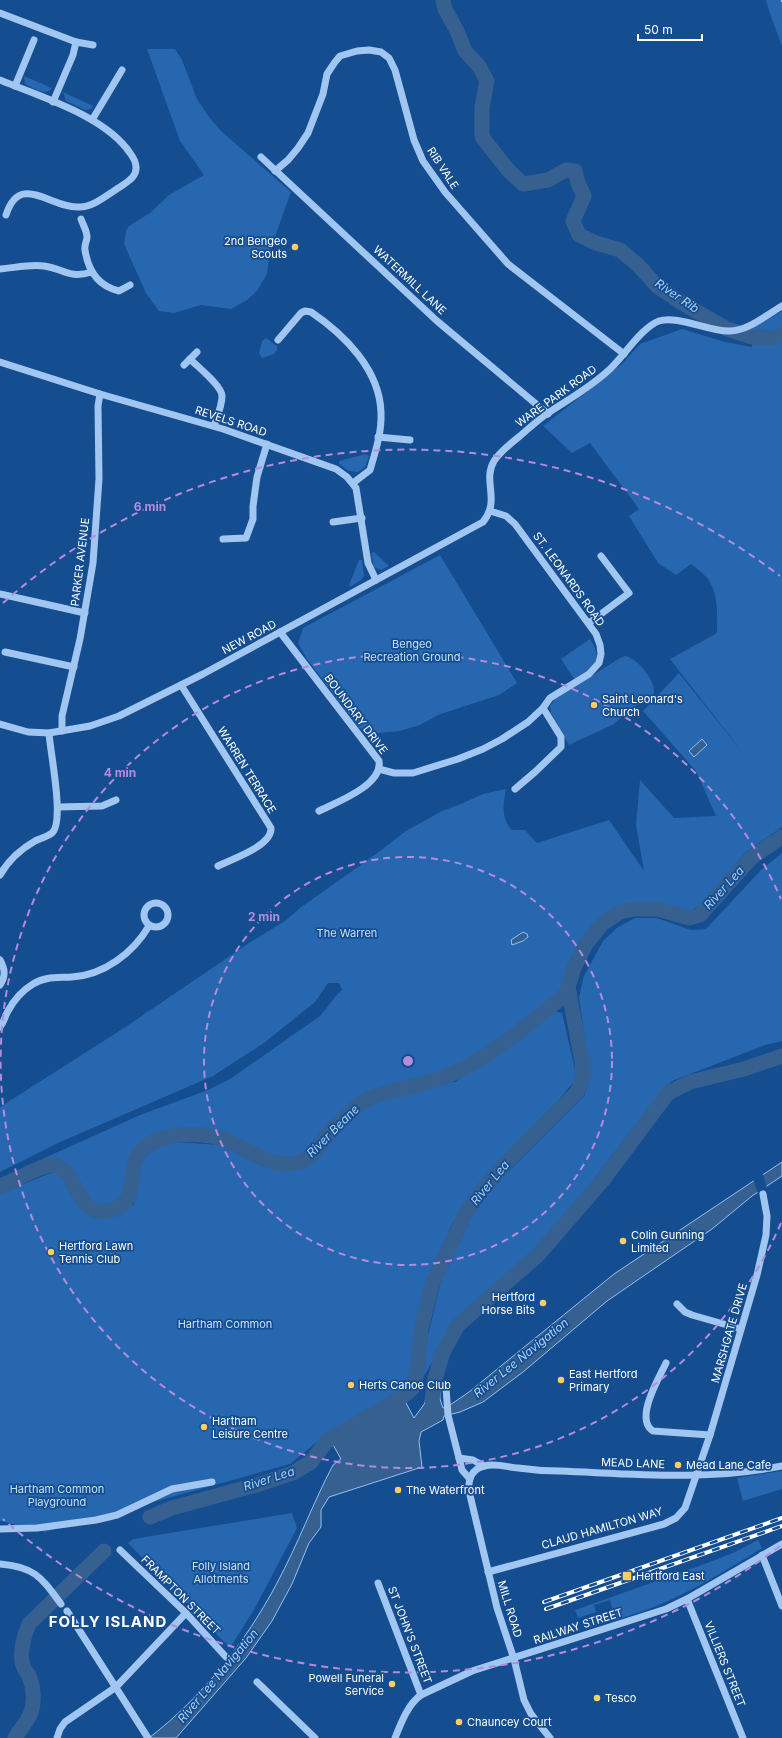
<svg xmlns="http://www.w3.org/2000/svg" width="782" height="1738" font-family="Inter,sans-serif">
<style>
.green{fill:#2667af}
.water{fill:#366090;stroke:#92c2f4}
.pier{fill:#144d90}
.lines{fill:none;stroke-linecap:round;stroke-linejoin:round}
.stream{stroke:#92c2f4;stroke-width:2.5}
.river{stroke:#366090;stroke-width:15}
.minor{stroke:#a0c6f1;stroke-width:7}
.rail-casing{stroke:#fff;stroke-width:4}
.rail{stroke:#144d90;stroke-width:2.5;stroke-dasharray:8;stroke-linecap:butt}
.ring{fill:none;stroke:#b68bdc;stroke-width:2;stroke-dasharray:7 5}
.poi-dot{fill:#ffcd60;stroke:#144d90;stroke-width:1.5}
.labels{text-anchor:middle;stroke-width:3.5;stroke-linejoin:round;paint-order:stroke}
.street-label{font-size:11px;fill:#fff;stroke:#144d90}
.poi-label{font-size:11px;fill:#fff;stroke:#144d90;text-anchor:start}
.park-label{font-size:11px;fill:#c7e0fc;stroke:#144d90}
.water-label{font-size:12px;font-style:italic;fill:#acd0f8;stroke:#144d90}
.district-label{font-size:15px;font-weight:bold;letter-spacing:1px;fill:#fff;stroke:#144d90}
.centre{fill:#b68bdc;stroke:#144d90;stroke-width:2}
.ring-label{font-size:12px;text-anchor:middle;font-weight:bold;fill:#b68bdc;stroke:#144d90;stroke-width:3.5;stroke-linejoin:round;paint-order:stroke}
</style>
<rect width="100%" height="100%" fill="#144d90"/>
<!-- green -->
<g class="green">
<polygon points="766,0 782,0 782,46 769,11"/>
<polygon points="147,49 175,49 182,60 197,99 209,117 221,131 291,192 270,251 267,274 257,291 247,300 231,309 201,305 174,313 159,311 146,293 124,244 126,231 129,226 150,213 169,195 204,175 180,141"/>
<path d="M24,76L52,88C45,97 34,88 25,84Z"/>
<polygon points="63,92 93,106 91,109 85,110 66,101"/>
<path d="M782,311V827L746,852L704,903L687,913L668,907L639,905L604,916L582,940L566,990L547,1006L497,1043L453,1069L442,1074L384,1088L361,1101L328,1129L312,1151L301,1158L279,1161L267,1158L238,1139L216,1132L165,1131L147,1137L134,1151L127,1168L125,1191L120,1200L112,1205L102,1207L88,1199L68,1167L53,1161L44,1163L0,1185V1178L140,1115L208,1090L230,1079L320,1016C328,1008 333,997 342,990L339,983H328L315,1002L264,1043L213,1076L58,1143L0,1172V1107L124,1028L249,943L285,921L300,908L376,854L406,831L442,811L461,804L483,794L506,789C503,804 501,818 512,830H525L537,843L609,820L644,871L636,825L640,780L674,818L716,816L696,771L643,711L679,673L746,757L670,659L717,633C717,615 719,591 706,577C702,572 696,568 691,564L676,575L658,563L629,516L639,509L590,443L572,453L543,426L622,364L640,344L682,329L725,342L752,347V328Z"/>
<polygon points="266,338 277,346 277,350 274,354 262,358 259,353 262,341"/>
<polygon points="366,454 369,456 365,467 358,472 349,471 339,464 339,461"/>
<polygon points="374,552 389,566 381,570 374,567 371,553"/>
<polygon points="440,555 517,683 499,695 438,715 420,725 400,731 378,733 359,728 307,659 298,643 303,628"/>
<polygon points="359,560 362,560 364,576 361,580 350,587 349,585"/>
<path d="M590,639C605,662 593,668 574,679L561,659Z"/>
<path d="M625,656C638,658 656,681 654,694L630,710L614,724L569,745L551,713L550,706L555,699L620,658Z"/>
<polygon points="782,853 782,1041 765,1045 672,1081 648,1108 567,1215 523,1264 457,1321 421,1381 425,1348 442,1277 470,1214 493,1187 584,1096 590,1076 579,997 584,976 603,941 618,927 635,918 657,918 691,930 706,929 761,870"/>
<polygon points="553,1011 562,1013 577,1078 557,1102 516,1143 468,1198 451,1226 430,1275 410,1377 403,1390 329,1432 290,1464 45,1532 0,1521 0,1194 48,1174 58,1172 64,1175 81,1207 93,1214 105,1216 120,1215 134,1204 137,1193 137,1177 144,1158 157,1146 176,1142 220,1145 264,1167 279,1169 301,1165 311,1163 341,1128 362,1110 385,1099 442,1083 455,1082"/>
<polygon points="782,1471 782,1489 743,1501 737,1478"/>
<polygon points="292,1513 297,1528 255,1608 230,1648 128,1543 133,1539"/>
<path d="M758,1540L762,1548C725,1571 687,1595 646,1610C626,1617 606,1623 587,1628L585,1626L594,1619L613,1611L610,1600L594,1605L596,1612L578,1618L575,1610L710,1562L735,1552Z"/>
</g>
<!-- water -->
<g class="water">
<polygon points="702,739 707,745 694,757 689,751"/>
<polygon points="523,932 527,934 528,937 523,941 512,945 511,940"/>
<path d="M782,1162V1176L752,1196L712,1229L607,1301L523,1372L483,1402L460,1412L444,1416L443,1420L421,1432L419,1441L422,1467L329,1497L321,1510V1527L309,1543L292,1584L272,1621L246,1658L176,1738H149C202,1697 246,1642 277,1583C298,1544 313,1503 333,1465L341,1459L332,1443L405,1401L414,1418L425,1403L429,1379H440V1399L443,1408L450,1405L469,1392L614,1274Z"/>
</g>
<!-- pier -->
<polygon class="pier" points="763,1174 767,1188 758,1194 753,1179"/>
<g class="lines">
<!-- stream -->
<polyline class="stream" points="782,0 782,1"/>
<!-- river -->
<g class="river">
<polyline points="443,0 445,9 457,31 465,51 479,66 487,81 482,107 482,137 509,171 523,184 548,180 566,170 575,171 578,183 584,196 573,221 579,235 596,243 620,250 638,265 657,286 682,303 727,329 752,337 771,338 782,335"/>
<path d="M0,1187C12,1182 41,1165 52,1165C77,1166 76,1218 108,1211C153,1201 110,1155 161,1139C182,1132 210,1133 230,1142C251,1151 271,1168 296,1163C313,1159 319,1145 329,1133C336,1125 354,1108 363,1102C367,1099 374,1097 379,1095C404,1086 430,1085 454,1073C496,1053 532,1021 569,992"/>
<polyline points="432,1400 435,1379 443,1352 458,1325 538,1255 603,1180 668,1093 690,1082 744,1069 782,1056"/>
<polyline points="150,1517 172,1508 260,1484 293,1473 311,1462 327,1441 402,1397 413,1388 418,1368 421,1329 433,1282 466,1213 480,1193 504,1165 577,1092 583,1077 582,1062 568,987 574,968 586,944 602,924 620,912 635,909 658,909 689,918 700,915 752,857 782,837"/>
<path d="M15,1738C19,1731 26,1723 30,1715C35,1703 34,1688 29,1676C28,1673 25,1671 24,1668C18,1657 24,1635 29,1624L104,1551"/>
</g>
<!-- minor -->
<g class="minor">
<polyline points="0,13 76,42 93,45"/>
<path d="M0,80C41,97 105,116 130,153C133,157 136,162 136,167C137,177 127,182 120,187C108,194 94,207 80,207C51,209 20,171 6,215"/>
<polyline points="15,86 34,40"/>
<polyline points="53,102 73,55 76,42"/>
<polyline points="92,120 122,70"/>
<polyline points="261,157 437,321 548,414"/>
<polyline points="275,171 288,160 298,148 308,133 323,94 327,74 335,62 340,56 357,51 369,50 381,52 389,58 395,70 414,140 423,161 445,192 508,264 624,354"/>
<path d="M81,219C83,225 87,231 87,237C87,241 84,245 85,250C88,270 98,286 119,291L130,285"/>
<path d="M0,269C14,268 30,264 44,266C65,269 68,279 92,272"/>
<path d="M278,340L301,313L305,311L311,312C345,335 380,370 381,413C382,432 375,453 370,470L353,483"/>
<path d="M190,359C198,367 222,386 222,396C222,406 217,417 214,426"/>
<polyline points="0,362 100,394 223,429 336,469 347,477 356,488 368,563 376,580"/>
<polyline points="184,365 197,352"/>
<polyline points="378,437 410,440"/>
<polyline points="333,522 362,518"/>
<polyline points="223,539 246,538 253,519 253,506 257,477 267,444"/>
<polyline points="0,594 85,613"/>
<polyline points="589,623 629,593 601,556"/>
<path d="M280,632L379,761C383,785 337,802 319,811"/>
<polyline points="5,652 74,667"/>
<path d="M181,685L271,828C272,846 232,859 218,866"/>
<path d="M0,724L28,732L49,733L90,726L119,716L203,674L483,522C501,500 482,481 494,461C501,451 511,443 520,436C529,428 538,420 548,413C569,399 591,387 610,369C624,356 642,327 659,321C676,315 709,331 728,331C747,332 766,315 782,306"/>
<polyline points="62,731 62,716 80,639 93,563 99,479 98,406 100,394"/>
<polyline points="379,769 394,773 413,773 458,759 483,749 502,739 528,722 543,708 550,698 589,674 599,663 601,654 600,645 596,634 515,524 506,516 490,511"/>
<polyline points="515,789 535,772 561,747 561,737 543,708"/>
<polyline points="58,807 102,806 116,800"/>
<path d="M0,875C8,861 21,849 35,841C41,838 47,837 52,833C65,822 50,751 49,733"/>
<circle cx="156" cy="915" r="12"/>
<path d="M0,960C5,969 6,976 0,985"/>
<path d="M0,1027C4,1022 5,1016 8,1011C14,1000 23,990 33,984C45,976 59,978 72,977C104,975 133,953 149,926"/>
<polyline points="677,1304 685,1312 692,1315 741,1329"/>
<path d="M666,1363C659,1378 634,1419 653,1431L710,1435"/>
<polyline points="446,1388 448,1415 462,1470 469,1478"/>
<polyline points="459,1458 473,1460 484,1466"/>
<polyline points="0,1529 37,1528 96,1520 117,1515 172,1489 212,1482"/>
<polyline points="120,1550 186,1613 226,1657"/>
<polyline points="762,1555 782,1606"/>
<path d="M0,1564C35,1567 41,1577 61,1604"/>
<polyline points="488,1572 664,1524 676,1518 685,1508 710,1435 757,1275 766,1235 767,1216 763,1194"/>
<polyline points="378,1583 421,1695"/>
<polyline points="687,1599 743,1738"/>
<polyline points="67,1611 148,1738"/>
<polyline points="257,1682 315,1738"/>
<polyline points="57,1738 60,1729 65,1722 116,1687 186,1613"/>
<path d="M395,1738C401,1723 408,1704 421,1695L472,1671L666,1609L687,1599L782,1544"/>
<path d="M550,1738L531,1714L524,1700L514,1659L497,1608L469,1491C468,1479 472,1469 484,1466C495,1463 507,1467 518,1468C532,1470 546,1471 560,1471C636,1474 707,1481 782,1466"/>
</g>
<!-- rail casing -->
<g class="rail-casing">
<g id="rail">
<polyline points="544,1602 782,1518"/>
<polyline points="546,1609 782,1526"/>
</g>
</g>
<!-- rail -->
<use href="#rail" class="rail"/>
</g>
<!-- distance rings -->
<g class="ring">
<circle cx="408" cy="1061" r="204"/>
<path d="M781 1223A407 407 0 1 1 781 899"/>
<path d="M780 1546A611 611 0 0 1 3 1519M3 603A611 611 0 0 1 780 576"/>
</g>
<!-- markers -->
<g class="poi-dot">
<circle cx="295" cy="247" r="4"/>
<circle cx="594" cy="705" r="4"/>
<circle cx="623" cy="1241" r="4"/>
<circle cx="51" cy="1252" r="4"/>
<circle cx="543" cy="1303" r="4"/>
<circle cx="561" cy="1380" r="4"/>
<circle cx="351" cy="1385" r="4"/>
<circle cx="204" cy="1427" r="4"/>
<circle cx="678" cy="1465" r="4"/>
<circle cx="398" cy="1490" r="4"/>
<rect x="622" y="1571" width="10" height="10" rx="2"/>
<circle cx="392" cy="1684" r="4"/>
<circle cx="597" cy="1698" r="4"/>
<circle cx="459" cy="1722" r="4"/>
</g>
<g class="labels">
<!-- street labels -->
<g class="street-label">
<text transform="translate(443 168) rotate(57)" y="4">RIB VALE</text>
<text transform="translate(410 280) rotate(43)" y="4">WATERMILL LANE</text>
<text transform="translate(556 396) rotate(-36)" y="4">WARE PARK ROAD</text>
<text transform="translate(231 421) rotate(18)" y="4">REVELS ROAD</text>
<text transform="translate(80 562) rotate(-83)" y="4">PARKER AVENUE</text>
<text transform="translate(569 579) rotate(54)" y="4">ST. LEONARDS ROAD</text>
<text transform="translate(249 637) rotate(-28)" y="4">NEW ROAD</text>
<text transform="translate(356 714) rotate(53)" y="4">BOUNDARY DRIVE</text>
<text transform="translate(247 770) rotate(58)" y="4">WARREN TERRACE</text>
<text transform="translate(729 1333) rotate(-74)" y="4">MARSHGATE DRIVE</text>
<text transform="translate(633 1463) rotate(2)" y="4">MEAD LANE</text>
<text transform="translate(602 1528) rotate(-16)" y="4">CLAUD HAMILTON WAY</text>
<text transform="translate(181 1595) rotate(45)" y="4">FRAMPTON STREET</text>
<text transform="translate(510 1609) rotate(73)" y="4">MILL ROAD</text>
<text transform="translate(578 1626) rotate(-18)" y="4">RAILWAY STREET</text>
<text transform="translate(410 1635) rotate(69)" y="4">ST JOHN'S STREET</text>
<text transform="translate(725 1664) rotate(68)" y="4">VILLIERS STREET</text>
</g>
<!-- poi labels -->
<g class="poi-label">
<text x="287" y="245" text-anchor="end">2nd Bengeo<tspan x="287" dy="13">Scouts</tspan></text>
<text x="602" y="703">Saint Leonard's<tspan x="602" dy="13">Church</tspan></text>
<text x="631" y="1239">Colin Gunning<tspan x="631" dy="13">Limited</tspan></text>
<text x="59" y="1250">Hertford Lawn<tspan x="59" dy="13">Tennis Club</tspan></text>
<text x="535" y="1301" text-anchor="end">Hertford<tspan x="535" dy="13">Horse Bits</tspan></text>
<text x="569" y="1378">East Hertford<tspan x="569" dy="13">Primary</tspan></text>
<text x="359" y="1389">Herts Canoe Club</text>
<text x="212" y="1425">Hartham<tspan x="212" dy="13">Leisure Centre</tspan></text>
<text x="686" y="1469">Mead Lane Cafe</text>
<text x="406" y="1494">The Waterfront</text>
<text x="636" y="1580">Hertford East</text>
<text x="384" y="1682" text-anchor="end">Powell Funeral<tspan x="384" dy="13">Service</tspan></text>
<text x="605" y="1702">Tesco</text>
<text x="467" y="1726">Chauncey Court</text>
</g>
<!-- park labels -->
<g class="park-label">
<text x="412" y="648">Bengeo<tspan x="412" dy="13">Recreation Ground</tspan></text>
<text x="347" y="937">The Warren</text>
<text x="225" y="1328">Hartham Common</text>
<text x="57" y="1493">Hartham Common<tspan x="57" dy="13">Playground</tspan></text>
<text x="221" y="1570">Folly Island<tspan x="221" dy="13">Allotments</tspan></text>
</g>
<!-- water labels -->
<g class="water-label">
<text transform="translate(677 296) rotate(34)" y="4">River Rib</text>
<text transform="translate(724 888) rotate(-48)" y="4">River Lea</text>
<text transform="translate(333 1131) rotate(-45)" y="4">River Beane</text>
<text transform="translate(490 1183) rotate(-51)" y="4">River Lea</text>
<text transform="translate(521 1358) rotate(-39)" y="4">River Lee Navigation</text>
<text transform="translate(269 1479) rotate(-18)" y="4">River Lea</text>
<text transform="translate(218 1676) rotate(-50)" y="4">River Lee Navigation</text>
</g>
<!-- district labels -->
<g class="district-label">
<text x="108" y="1627">FOLLY ISLAND</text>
</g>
</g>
<circle cx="408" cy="1061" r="6" class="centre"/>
<g class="ring-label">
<text x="150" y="511">6 min</text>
<text x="120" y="777">4 min</text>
<text x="264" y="921">2 min</text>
</g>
<!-- scale -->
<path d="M638 34v6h64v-6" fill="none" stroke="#ffffff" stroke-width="2"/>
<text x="644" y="34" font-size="12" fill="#ffffff" stroke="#144d90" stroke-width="3" paint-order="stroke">50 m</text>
</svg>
